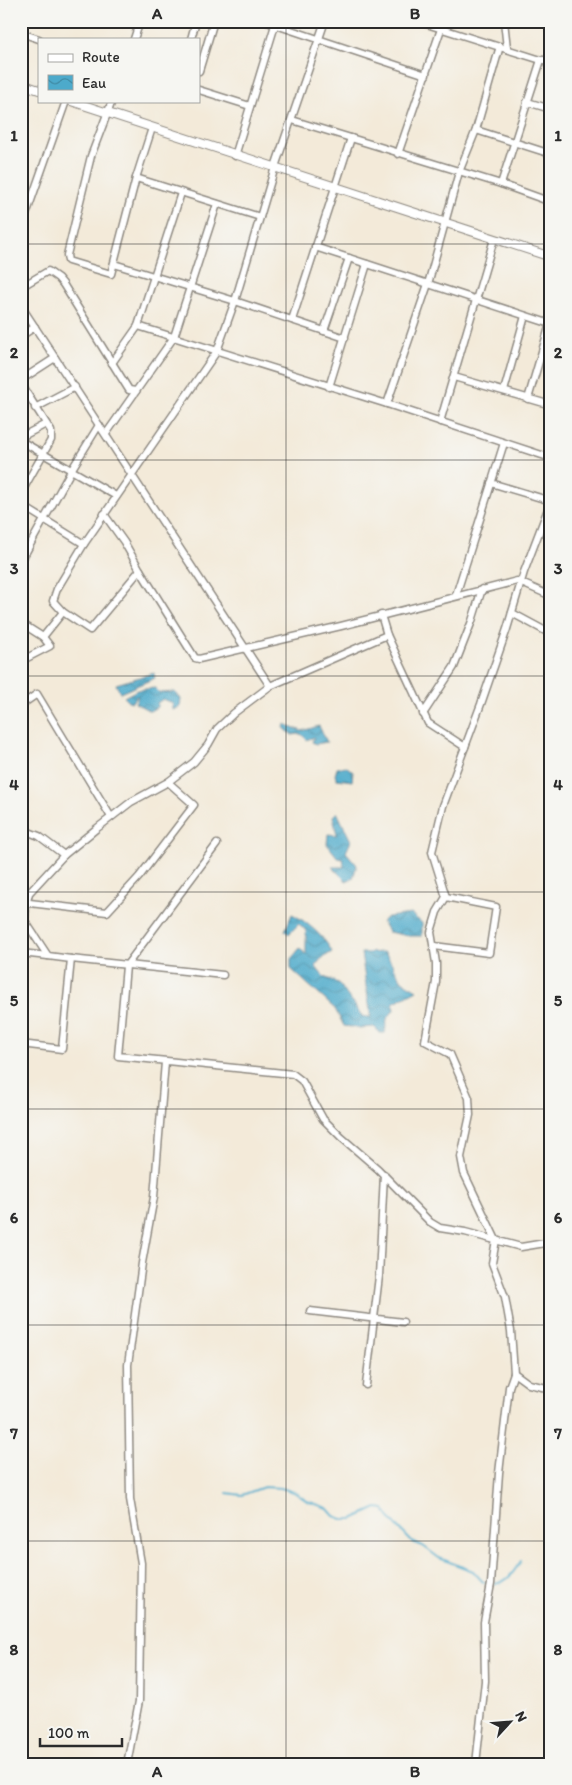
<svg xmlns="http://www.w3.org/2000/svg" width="572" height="1785" font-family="Itim,sans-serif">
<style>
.water{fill:url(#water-waves);stroke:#3c6a7b}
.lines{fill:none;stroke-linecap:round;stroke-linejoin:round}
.stream{stroke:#4daacb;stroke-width:2}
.minor-casing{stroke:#8f8a82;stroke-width:9}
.tertiary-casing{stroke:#8f8a82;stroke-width:10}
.minor{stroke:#fff;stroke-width:6}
.tertiary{stroke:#fff;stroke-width:8}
.grid{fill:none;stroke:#2b2b2b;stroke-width:1;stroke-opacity:0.55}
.neatline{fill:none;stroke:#2b2b2b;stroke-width:2}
.grid-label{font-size:16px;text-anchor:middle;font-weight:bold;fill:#2b2b2b}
</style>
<defs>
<pattern id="water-waves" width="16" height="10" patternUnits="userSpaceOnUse" patternTransform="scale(1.25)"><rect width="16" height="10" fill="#4daacb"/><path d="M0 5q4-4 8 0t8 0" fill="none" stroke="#408ba5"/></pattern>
</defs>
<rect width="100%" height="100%" fill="#f6f6f2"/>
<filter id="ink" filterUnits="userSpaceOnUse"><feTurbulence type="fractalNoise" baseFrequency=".02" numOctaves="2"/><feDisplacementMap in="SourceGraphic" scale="10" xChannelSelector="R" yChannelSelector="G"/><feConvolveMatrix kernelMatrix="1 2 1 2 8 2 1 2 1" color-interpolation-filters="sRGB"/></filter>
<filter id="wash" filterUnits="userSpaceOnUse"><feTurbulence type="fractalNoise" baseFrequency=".0096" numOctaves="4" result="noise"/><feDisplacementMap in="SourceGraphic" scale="20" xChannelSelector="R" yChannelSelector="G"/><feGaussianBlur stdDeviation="1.12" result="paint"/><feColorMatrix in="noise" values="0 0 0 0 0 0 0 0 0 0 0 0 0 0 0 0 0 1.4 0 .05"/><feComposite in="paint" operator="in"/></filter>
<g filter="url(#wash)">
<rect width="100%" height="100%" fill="#f3ead9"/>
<!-- water -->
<g class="water">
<polygon points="154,673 155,678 120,693 116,684"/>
<polygon points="155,688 160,693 175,692 181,699 180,707 173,710 173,703 163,699 157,703 157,707 150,711 135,703 138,697 137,696 132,702 128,701 124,697 137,690"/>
<polygon points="285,724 302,731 319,726 327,742 316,744 312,742 314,737 307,740 301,734 292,735 284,728"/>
<polygon points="346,766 353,772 352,781 337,779 335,775 337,768"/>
<polygon points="337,812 351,841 346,852 357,865 353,878 346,881 332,867 344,867 343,859 338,858 327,844 328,834 337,835 333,816"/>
<path d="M292,914C305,920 326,938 332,952L321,959L315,966L324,977L338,983L363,1017H371L361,953L385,952L402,981L417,990L393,1003L394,1010L387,1019L385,1033H380L374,1027L360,1028L344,1026L335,1009L291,969V959L300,948L306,955V931L299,924L289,934L285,931Z"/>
<polygon points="411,914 422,923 422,936 409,936 388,932 382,921 388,917"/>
</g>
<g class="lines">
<!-- stream -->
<g class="stream">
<polyline points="550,1039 551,1039"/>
<polyline points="227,1493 242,1495 264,1487 281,1488 294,1492 307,1501 327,1508 334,1516 342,1519 353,1519 377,1508 384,1509 392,1521 412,1542 423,1546 439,1558 473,1571 483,1582 489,1584"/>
<path d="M494,1584C508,1583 514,1571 521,1561"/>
</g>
</g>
</g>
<g filter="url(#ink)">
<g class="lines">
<!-- minor casing -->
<g class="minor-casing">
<g id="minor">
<polyline points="126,21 139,25"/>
<polyline points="264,21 426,75"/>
<polyline points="417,21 541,60 551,60"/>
<polyline points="504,21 507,48"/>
<polyline points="548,21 551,42"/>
<polyline points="21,33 39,39"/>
<polyline points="134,39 140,21"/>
<polyline points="191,39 196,21"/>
<polyline points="199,71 214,21"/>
<polyline points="199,90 250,106"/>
<polyline points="112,101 91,156 67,255 68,261 111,274 136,178 152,128"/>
<polyline points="527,102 551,109"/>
<polyline points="292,120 501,184 551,202"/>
<polyline points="476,130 551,154"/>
<polyline points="398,154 441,29"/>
<polyline points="235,156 275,25"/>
<polyline points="136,178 260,217"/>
<polyline points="501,184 541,60"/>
<polyline points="21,229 66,101"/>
<polyline points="315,247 551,324"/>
<polyline points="114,264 235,301 345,338"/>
<polyline points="21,287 48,271 58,278 63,284 129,390 136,391"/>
<polyline points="21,306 270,686"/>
<polyline points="292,320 351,138"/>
<polyline points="138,326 387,404 551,458"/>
<polyline points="324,331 349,258"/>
<polyline points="21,336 35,327"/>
<polyline points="112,363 138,326 181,193"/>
<polyline points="454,377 551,405"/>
<polyline points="21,380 55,358"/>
<polyline points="21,384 51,431 51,440 21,493"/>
<polyline points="329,387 367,264"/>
<polyline points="504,391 525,316"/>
<polyline points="528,399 550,324"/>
<polyline points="387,404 428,284 459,172 476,130 500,46"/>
<polyline points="35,408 75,387"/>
<polyline points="440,422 494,239"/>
<polyline points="106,434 174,337 217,204"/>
<polyline points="21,437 46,424"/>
<polyline points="21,441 116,496"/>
<polyline points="491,483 551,501"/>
<polyline points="21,505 84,544"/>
<polyline points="104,514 124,542 140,570 195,658 199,659 341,626 517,581 551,596"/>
<polyline points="21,561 72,469 99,425"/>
<polyline points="140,570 90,630 63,612 53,601 57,589 84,544 217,351 235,301 275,167 325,21"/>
<polyline points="456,595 504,443"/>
<polyline points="512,613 551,634"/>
<polyline points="381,615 387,635 428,723 465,747"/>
<polyline points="21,623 43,637 50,646 21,661"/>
<polyline points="43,637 63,612"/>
<polyline points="21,705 37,694 111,817"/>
<polyline points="423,714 454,667 472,621 482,589"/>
<polyline points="21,829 39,836 64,855"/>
<polyline points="217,844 126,966 118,1056 293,1074 302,1081 323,1119 341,1137 378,1169 430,1222 440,1228 465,1232 521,1247 551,1242"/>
<polyline points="21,902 107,912 139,877 194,805 168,782"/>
<polyline points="21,935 25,921"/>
<polyline points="434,946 489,953 496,907 446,897"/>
<polyline points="21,953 48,956"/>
<polyline points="71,959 223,975"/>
<polyline points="21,1044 62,1049 71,959 48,956 25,921 26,906 29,893 64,855 96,829 131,802 168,782 194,762 208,745 217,729 234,713 270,686 387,635"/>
<polyline points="310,1311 403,1322"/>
<polyline points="514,1373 529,1384 551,1389"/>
<polyline points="366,1385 379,1276 384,1174"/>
<polyline points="127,1764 139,1701 141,1563 130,1499 128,1365 142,1263 154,1197 165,1062"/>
<polyline points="476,1764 485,1681 484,1622 491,1584 499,1473 509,1387 514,1373 511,1331 505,1297 492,1263 496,1240 464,1173 461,1157 470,1115 469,1098 450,1054 425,1041 436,982 436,963 431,932 437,912 446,897 432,852 443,806 481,704 507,629 524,572 551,501"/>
</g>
</g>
<!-- tertiary casing -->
<g class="tertiary-casing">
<g id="tertiary">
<polyline points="21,84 39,90"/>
<polyline points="71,101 551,257"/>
</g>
</g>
<!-- minor -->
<use href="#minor" class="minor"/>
<!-- tertiary -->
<use href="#tertiary" class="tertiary"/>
</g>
</g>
<!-- grid -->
<path class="grid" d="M286,21V1764M21,244H551M21,460H551M21,676H551M21,892H551M21,1109H551M21,1325H551M21,1541H551"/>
<!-- margin -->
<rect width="572" height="1785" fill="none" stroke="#f6f6f2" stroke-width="55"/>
<!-- legend -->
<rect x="38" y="38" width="162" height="65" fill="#f6f6f2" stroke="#a5a5a2"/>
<rect x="48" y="54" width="25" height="8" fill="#ffffff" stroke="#a5a5a2"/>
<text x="82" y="62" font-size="15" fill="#2b2b2b">Route</text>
<rect x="48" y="75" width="25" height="15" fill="url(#water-waves)" stroke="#a5a5a2"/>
<text x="82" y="88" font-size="15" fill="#2b2b2b">Eau</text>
<!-- north arrow -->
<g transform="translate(510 1722) rotate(64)" stroke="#f6f6f2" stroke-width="4" paint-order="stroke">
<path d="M0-4L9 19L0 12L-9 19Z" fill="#2b2b2b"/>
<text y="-8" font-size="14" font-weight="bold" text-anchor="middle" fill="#2b2b2b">N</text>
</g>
<!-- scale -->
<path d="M40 1738v8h82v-8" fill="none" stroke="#2b2b2b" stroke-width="2.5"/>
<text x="48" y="1738" font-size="15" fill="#2b2b2b" stroke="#f6f6f2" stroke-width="4" paint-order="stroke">100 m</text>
<rect x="28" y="28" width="516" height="1730" class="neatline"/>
<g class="grid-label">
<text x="157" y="19">A</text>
<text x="415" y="19">B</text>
<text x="14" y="141">1</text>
<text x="558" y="141">1</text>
<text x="14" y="358">2</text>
<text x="558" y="358">2</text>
<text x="14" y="574">3</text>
<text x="558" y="574">3</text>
<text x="14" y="790">4</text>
<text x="558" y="790">4</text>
<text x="14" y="1006">5</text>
<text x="558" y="1006">5</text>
<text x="14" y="1223">6</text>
<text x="558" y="1223">6</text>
<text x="14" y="1439">7</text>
<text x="558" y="1439">7</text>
<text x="14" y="1655">8</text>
<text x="558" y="1655">8</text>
<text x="157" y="1777">A</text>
<text x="415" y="1777">B</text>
</g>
</svg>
